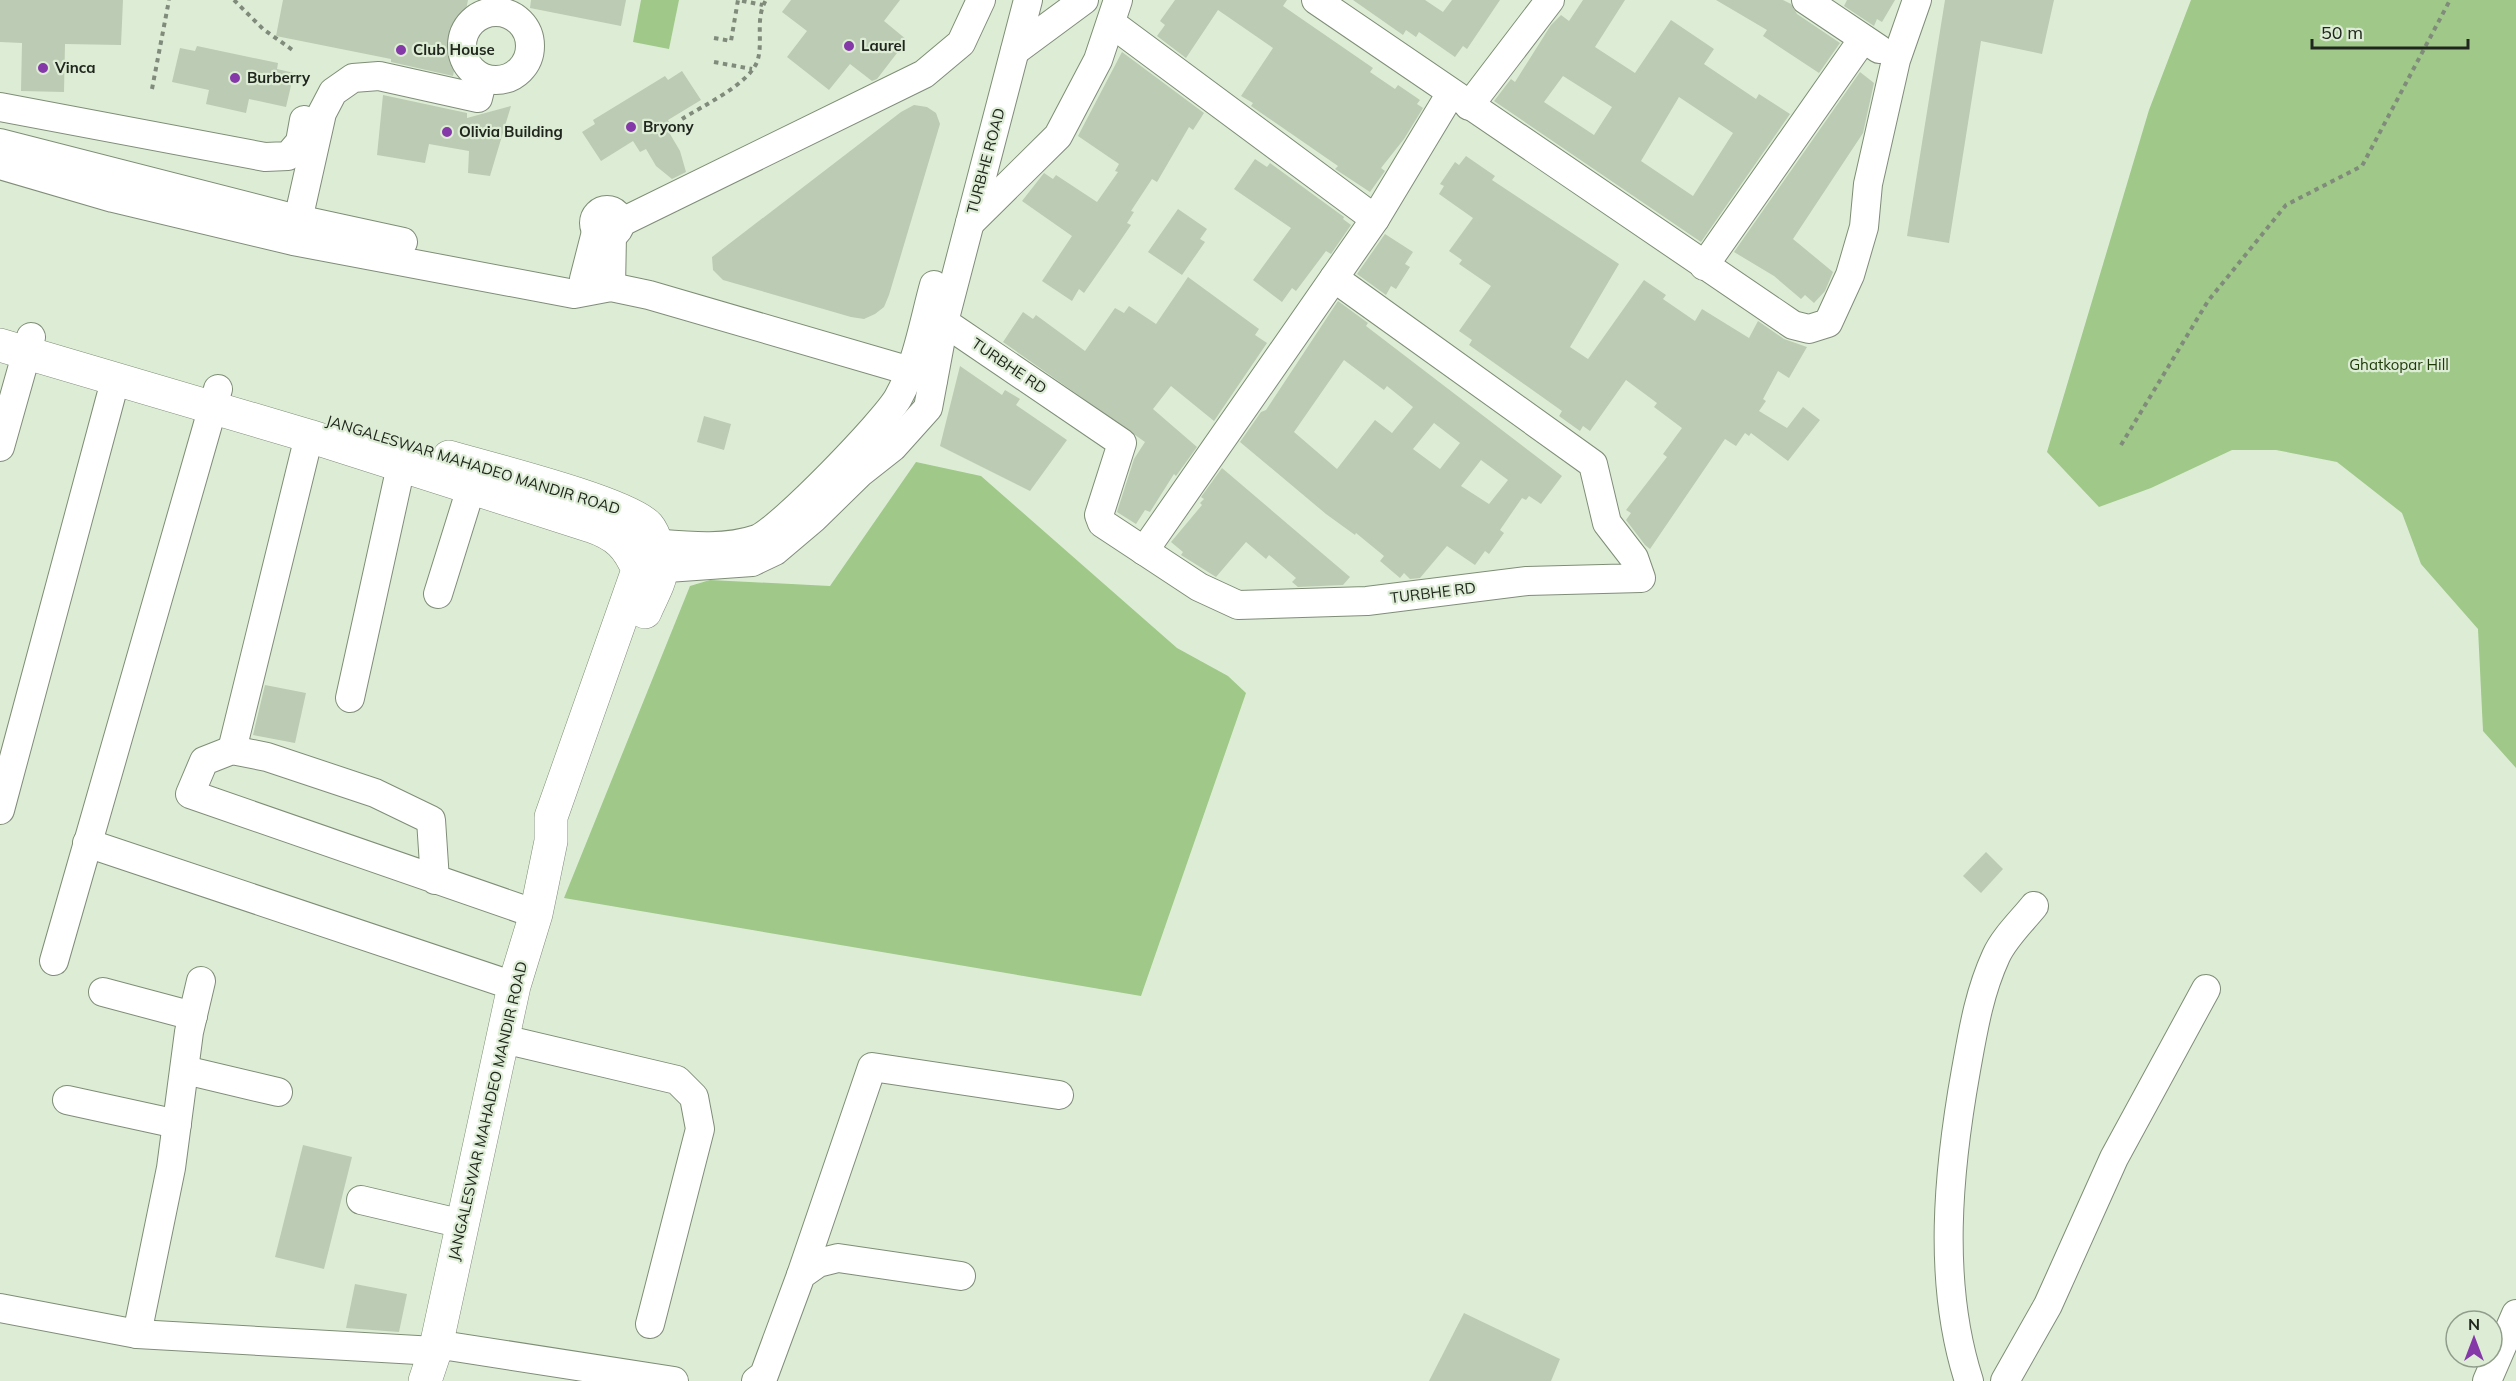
<svg xmlns="http://www.w3.org/2000/svg" width="2516" height="1381" font-family="Mulish,sans-serif">
<style>
.green{fill:#9fc889}
.building{fill:#bccbb3;fill-rule:evenodd}
.lines{fill:none;stroke-linecap:round;stroke-linejoin:round}
.minor-casing{stroke:#7f8d77;stroke-width:30}
.major-casing{stroke:#7f8d77;stroke-width:34}
.path{stroke:#808b7b;stroke-width:4;stroke-dasharray:4.5 4.5;stroke-linecap:butt}
.minor{stroke:#fff;stroke-width:28}
.major{stroke:#fff;stroke-width:33}
.poi-dot{fill:#8538a8;stroke:#ddedd5;stroke-width:2}
.labels{text-anchor:middle;stroke-width:4.5;stroke-linejoin:round;paint-order:stroke}
.poi-label{font-size:15px;font-weight:bold;fill:#20261d;stroke:#ddedd5;text-anchor:start}
.street-label{font-size:15px;fill:#20261d;stroke:#ddedd5}
.park-label{font-size:15px;fill:#1d3906;stroke:#ddedd5}
</style>
<rect width="100%" height="100%" fill="#ddedd5"/>
<!-- green -->
<g class="green">
<polygon points="641,0 679,0 669,49 633,42"/>
<polygon points="2191,0 2516,0 2516,768 2483,731 2478,629 2421,564 2402,513 2337,462 2276,450 2232,450 2151,488 2099,507 2047,452 2149,110"/>
<polygon points="916,462 981,476 1177,648 1228,676 1246,693 1141,996 564,898 690,586 710,580 830,586"/>
</g>
<!-- building -->
<g class="building">
<polygon points="0,0 123,0 121,45 65,44 64,92 21,91 22,43 0,42"/>
<polygon points="283,0 468,0 453,76 391,62 391,59 276,36"/>
<polygon points="531,0 626,0 621,26 530,8"/>
<polygon points="791,0 900,0 884,21 907,40 877,79 872,81 850,64 829,90 787,57 807,31 782,12"/>
<polygon points="1175,0 1287,0 1283,6 1373,68 1370,72 1395,89 1398,85 1420,100 1417,104 1423,108 1404,139 1381,168 1385,171 1370,192 1335,169 1338,166 1251,106 1253,103 1241,96 1273,48 1218,10 1186,58 1157,36 1165,25 1160,21"/>
<polygon points="1353,0 1425,0 1443,12 1452,0 1500,0 1467,49 1463,46 1455,57 1419,32 1416,37 1406,30 1403,35"/>
<path d="M1583,0H1625L1595,47L1635,73L1671,20L1714,49L1704,64L1756,99L1759,94L1790,114L1701,242L1494,101L1511,79L1515,82L1551,25L1561,15L1569,21ZM1563,76L1612,107L1594,135L1544,102ZM1679,97L1733,133L1693,196L1641,161Z"/>
<polygon points="1716,0 1783,0 1791,4 1797,14 1840,43 1819,73 1763,36 1767,30"/>
<polygon points="1847,0 1895,0 1882,22 1877,19 1874,26 1844,6"/>
<polygon points="1945,0 2054,0 2042,54 1981,41 1949,243 1907,236"/>
<polygon points="197,46 278,63 277,69 294,73 286,107 249,99 246,113 206,104 209,90 172,82 180,48 195,51"/>
<polygon points="1122,52 1204,113 1193,130 1189,127 1157,182 1152,179 1131,211 1134,212 1127,223 1131,225 1116,247 1084,293 1079,289 1072,301 1042,281 1072,236 1022,201 1044,173 1053,179 1056,175 1097,202 1118,172 1115,171 1119,164 1078,136"/>
<polygon points="682,71 701,100 668,120 675,131 670,134 680,151 686,172 672,179 656,166 646,149 640,152 633,141 601,161 582,132 595,124 593,120 665,76 668,80"/>
<polygon points="1860,72 1874,83 1863,133 1793,239 1833,272 1825,291 1814,303 1805,295 1801,299 1774,276 1734,252"/>
<polygon points="383,95 467,113 467,118 511,106 490,176 468,173 469,151 429,144 425,163 377,155"/>
<polygon points="914,105 927,107 936,113 940,124 889,295 884,307 875,314 864,319 851,317 723,280 713,270 712,257 901,112"/>
<polygon points="1466,156 1495,176 1492,180 1619,264 1570,347 1588,359 1644,280 1666,295 1663,299 1695,321 1702,309 1749,338 1758,321 1784,339 1807,347 1789,378 1778,371 1763,399 1766,401 1759,411 1787,428 1803,407 1820,420 1788,461 1751,433 1749,436 1745,433 1736,446 1725,439 1650,549 1645,545 1626,520 1631,513 1626,510 1667,457 1663,454 1682,428 1654,407 1657,403 1626,380 1590,431 1583,426 1580,431 1559,416 1562,411 1469,345 1472,340 1459,331 1491,286 1459,264 1462,260 1449,251 1473,218 1439,194 1444,186 1440,184 1455,162 1459,165"/>
<polygon points="1255,159 1267,167 1270,163 1344,217 1343,219 1351,225 1331,254 1326,251 1296,291 1292,288 1282,302 1253,280 1291,228 1234,189"/>
<polygon points="1178,209 1207,229 1200,239 1205,242 1182,275 1148,252"/>
<polygon points="1385,234 1413,252 1405,264 1410,267 1396,289 1391,286 1386,295 1357,274"/>
<polygon points="1188,277 1259,329 1255,335 1267,343 1214,421 1171,386 1153,409 1197,447 1176,476 1174,474 1150,512 1145,510 1136,524 1117,512 1134,459 1145,442 1003,342 1023,312 1033,319 1036,315 1085,351 1115,308 1124,313 1129,306 1156,324"/>
<path d="M1338,301L1368,323L1366,326L1562,476L1541,504L1529,496L1526,500L1522,498L1500,530L1504,533L1489,554L1485,551L1475,565L1447,546L1420,578L1410,579L1404,573L1400,578L1380,561L1384,556L1356,533L1355,535L1326,514L1240,442L1261,412L1266,410ZM1344,360L1384,390L1387,386L1413,407L1392,433L1375,420L1337,469L1294,432ZM1434,423L1460,443L1440,469L1413,449ZM1481,460L1508,480L1489,504L1461,486Z"/>
<polygon points="960,366 1002,395 1005,390 1020,399 1016,405 1067,440 1030,491 940,446"/>
<polygon points="704,416 731,424 724,450 697,442"/>
<polygon points="1222,468 1350,577 1343,585 1298,587 1292,582 1296,578 1269,555 1266,559 1246,542 1216,577 1181,555 1183,552 1171,542 1202,505 1200,503 1204,499 1201,497"/>
<polygon points="265,685 306,693 295,743 253,735"/>
<polygon points="1986,852 2003,869 1981,893 1963,876"/>
<polygon points="303,1145 352,1157 324,1269 275,1257"/>
<polygon points="355,1284 407,1294 399,1332 346,1328"/>
<polygon points="1464,1313 1560,1359 1551,1381 1429,1381"/>
</g>
<g class="lines">
<!-- minor casing -->
<g class="minor-casing">
<g id="minor">
<polyline points="1316,0 1793,325 1809,329 1828,323 1850,275 1864,227 1868,184 1896,60 1917,0"/>
<polyline points="1806,0 1879,49"/>
<circle cx="496" cy="46" r="34"/>
<polyline points="1111,23 1375,219"/>
<polyline points="1015,51 1084,0"/>
<polyline points="1469,106 1550,0"/>
<polyline points="0,107 265,157 288,156 300,142 304,120"/>
<polyline points="0,143 297,219 403,242"/>
<polyline points="0,165 113,198 293,241 574,294 611,287 649,295 910,371 933,380"/>
<circle cx="607" cy="223" r="13"/>
<polyline points="620,223 924,74 961,43 981,0"/>
<polyline points="970,223 1058,136 1098,60 1118,0"/>
<polyline points="294,238 322,113 333,92 353,78 379,76 478,98 483,78"/>
<polyline points="1704,266 1863,39"/>
<polyline points="584,279 596,232"/>
<polyline points="611,287 612,235"/>
<polyline points="944,322 1122,443 1099,515 1102,523 1199,587 1238,605 1367,601 1527,581 1641,578 1634,558 1607,523 1593,464 1334,278"/>
<polyline points="0,447 31,337"/>
<path d="M634,542C673,544 720,552 757,539C780,530 885,421 898,398C917,364 924,321 934,285"/>
<polyline points="1144,551 1375,219 1451,93"/>
<polyline points="639,570 752,562 775,551 814,518 860,473 893,447 928,408 944,322 1028,0"/>
<polyline points="438,594 471,488"/>
<polyline points="350,698 401,466"/>
<polyline points="232,750 309,436"/>
<polyline points="0,810 115,381"/>
<polyline points="87,843 514,986"/>
<polyline points="435,880 431,820 375,793 267,757 232,750 204,761 190,794 536,914"/>
<polyline points="54,961 218,389"/>
<polyline points="103,992 193,1016"/>
<polyline points="503,1039 677,1080 694,1097 700,1129 650,1324"/>
<polyline points="185,1070 278,1092"/>
<polyline points="67,1100 177,1124"/>
<polyline points="361,1200 463,1224"/>
<polyline points="801,1275 872,1067 1059,1095"/>
<polyline points="0,1308 137,1334 435,1351 448,1346 674,1381"/>
<polyline points="137,1334 171,1168 189,1032 201,981"/>
<polyline points="756,1381 764,1375 801,1275 818,1263 838,1258 961,1276"/>
<path d="M1969,1381C1937,1282 1948,1171 1966,1070C1973,1031 1979,993 1996,956C2004,938 2022,921 2034,906"/>
<polyline points="2005,1381 2048,1305 2114,1158 2206,989"/>
<polyline points="2487,1381 2516,1314"/>
</g>
</g>
<!-- major casing -->
<g class="major-casing">
<g id="major">
<path d="M0,345L309,436L591,526C617,535 628,546 638,570L551,817V841L536,914L514,986L435,1351L425,1381"/>
<path d="M449,457C486,468 628,503 648,526C655,534 662,558 661,569C661,582 650,599 645,612"/>
</g>
</g>
<!-- path -->
<g class="path">
<polyline points="234,0 263,29 294,51"/>
<polyline points="714,38 731,41 738,0 763,5"/>
<polyline points="714,62 752,69"/>
<polyline points="152,89 169,0"/>
<path d="M682,119C702,106 752,83 758,59C763,40 755,18 766,0"/>
<polyline points="2121,445 2208,301 2286,205 2362,166 2450,0"/>
</g>
<!-- minor -->
<use href="#minor" class="minor"/>
<!-- major -->
<use href="#major" class="major"/>
</g>
<!-- markers -->
<g class="poi-dot">
<circle cx="849" cy="46" r="6"/>
<circle cx="401" cy="50" r="6"/>
<circle cx="43" cy="68" r="6"/>
<circle cx="235" cy="78" r="6"/>
<circle cx="631" cy="127" r="6"/>
<circle cx="447" cy="132" r="6"/>
</g>
<g class="labels">
<!-- poi labels -->
<g class="poi-label">
<text x="861" y="51">Laurel</text>
<text x="413" y="55">Club House</text>
<text x="55" y="73">Vinca</text>
<text x="247" y="83">Burberry</text>
<text x="643" y="132">Bryony</text>
<text x="459" y="137">Olivia Building</text>
</g>
<!-- street labels -->
<g class="street-label">
<text transform="translate(986 161) rotate(-75)" y="5">TURBHE ROAD</text>
<text transform="translate(1009 366) rotate(34)" y="5">TURBHE RD</text>
<text transform="translate(473 465) rotate(17)" y="5">JANGALESWAR MAHADEO MANDIR ROAD</text>
<text transform="translate(1433 593) rotate(-7)" y="5">TURBHE RD</text>
<text transform="translate(488 1111) rotate(-77)" y="5">JANGALESWAR MAHADEO MANDIR ROAD</text>
</g>
<!-- park labels -->
<g class="park-label">
<text x="2399" y="370">Ghatkopar Hill</text>
</g>
</g>
<!-- north arrow -->
<g transform="translate(2474 1339)"><circle r="28" fill="#ddedd5" stroke="#919d8b" stroke-width="1.5"/>
<path d="M0-4.5L10 22L0 15L-10 22Z" fill="#8538a8"/>
<text y="-9" font-size="16" font-weight="bold" text-anchor="middle" fill="#20261d">N</text>
</g>
<!-- scale -->
<path d="M2312 39v9h156v-9" fill="none" stroke="#20261d" stroke-width="3"/>
<text x="2321" y="39" font-size="18" fill="#20261d" stroke="#ddedd5" stroke-width="4.5" paint-order="stroke">50 m</text>
</svg>
